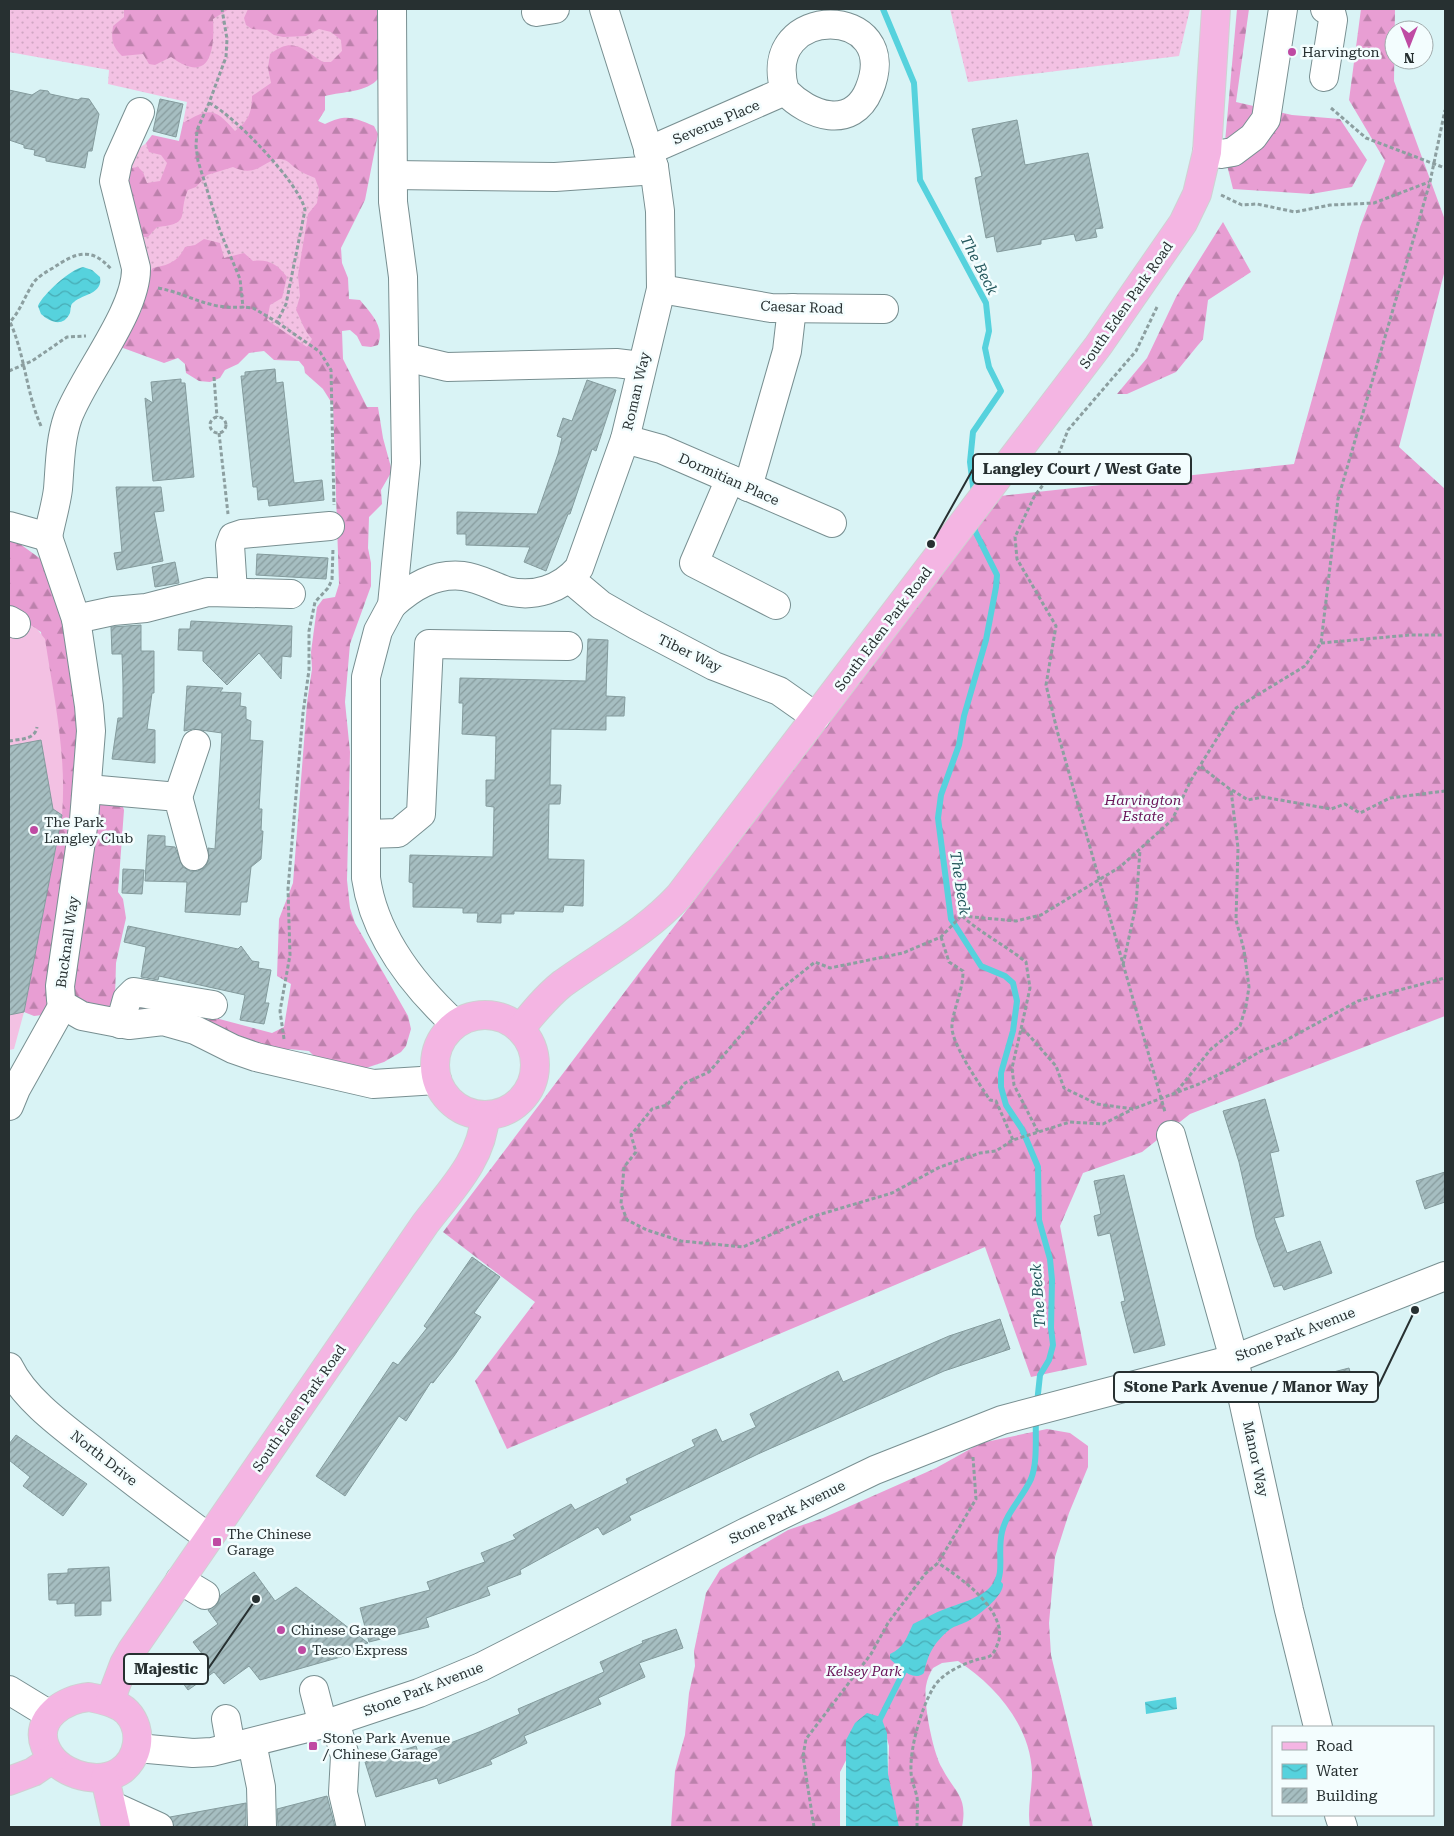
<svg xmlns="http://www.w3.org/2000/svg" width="1454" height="1836" font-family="'Roboto Serif',serif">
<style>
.grass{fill:url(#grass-dots)}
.forest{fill:url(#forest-firs)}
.pitch{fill:#f3c1e3}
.water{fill:url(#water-waves)}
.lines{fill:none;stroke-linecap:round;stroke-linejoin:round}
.stream{stroke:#56d2dd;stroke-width:6}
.building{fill:url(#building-hatch);stroke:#849b9d}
.minor-casing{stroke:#788f91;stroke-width:30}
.major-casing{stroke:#cfd1d2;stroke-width:30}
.path{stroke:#8c9fa0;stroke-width:3;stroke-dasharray:4 2.5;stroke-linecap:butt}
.minor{stroke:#fff;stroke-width:28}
.major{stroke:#f4b5e3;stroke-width:28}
.poi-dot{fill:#bf4aa3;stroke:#f3fdfe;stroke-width:2}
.labels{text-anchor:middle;stroke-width:5;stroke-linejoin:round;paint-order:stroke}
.poi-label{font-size:14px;fill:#273031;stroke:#f3fdfe;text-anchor:start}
.street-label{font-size:14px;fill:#273031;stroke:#f3fdfe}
.park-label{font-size:14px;font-style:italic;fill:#681257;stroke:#f3fdfe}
.water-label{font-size:15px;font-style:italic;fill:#23575c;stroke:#f3fdfe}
.leader{fill:none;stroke:#273031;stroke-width:2}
.callout-dot{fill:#273031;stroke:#f3fdfe;stroke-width:2}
.callout{fill:#f3fdfe;stroke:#273031;stroke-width:2}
.callout-label{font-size:15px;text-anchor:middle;font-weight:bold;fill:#273031}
</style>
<defs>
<pattern id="grass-dots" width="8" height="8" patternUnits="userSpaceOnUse" patternTransform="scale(1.25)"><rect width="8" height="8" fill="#f3c1e3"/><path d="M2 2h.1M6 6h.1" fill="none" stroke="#d0a6c3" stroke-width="1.8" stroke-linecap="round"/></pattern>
<pattern id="forest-firs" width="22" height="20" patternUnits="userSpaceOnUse" patternTransform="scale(1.25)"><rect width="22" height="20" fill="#e89ed3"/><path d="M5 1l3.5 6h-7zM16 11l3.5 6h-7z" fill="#bc81ac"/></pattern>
<pattern id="water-waves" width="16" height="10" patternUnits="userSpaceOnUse" patternTransform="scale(1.25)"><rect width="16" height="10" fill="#56d2dd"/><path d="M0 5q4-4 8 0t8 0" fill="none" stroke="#47abb4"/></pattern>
<pattern id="building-hatch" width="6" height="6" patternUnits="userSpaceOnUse" patternTransform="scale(1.25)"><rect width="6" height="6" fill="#a6bec1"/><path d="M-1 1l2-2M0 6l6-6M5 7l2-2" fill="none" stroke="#879b9d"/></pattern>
</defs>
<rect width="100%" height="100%" fill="#d9f3f5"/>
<!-- grass -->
<g class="grass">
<path d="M9,9H323L351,49L335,65L294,79L321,168L325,350L305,358L152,278C144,252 117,175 134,152C136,149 143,146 146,143L185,149L183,123L187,102L108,84L109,70L9,52Z"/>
<polygon points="950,9 1190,9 1179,56 968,82"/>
</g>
<!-- forest -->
<g class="forest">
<path d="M124,9H229L213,19C215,51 210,85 171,57L155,65L149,64L143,54L122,56C112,46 111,40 113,26L124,17Z"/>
<path d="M248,9H381L379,78C366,93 344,91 325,96V110L318,121L325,124C346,114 353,117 374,126L378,134L365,200L341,248L342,263L348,278L349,299L360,300C371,314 385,326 378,345L371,347L362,346L357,336L350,330L342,331L343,359L367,407H378L383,438L392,471L381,490L382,504L369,517L368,548L371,563V586L350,644L345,702L350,752L347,880L350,908L355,923L408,1016L411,1029L406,1046L401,1052L384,1062L366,1068L318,1060L309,1051L290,1049L280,1052L134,1010L136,1004L178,1008L272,1033L284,1027L291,984L277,976L279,919L293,883L307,703L312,669L311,652L317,607L323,599L335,597L339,584L333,405L323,389L305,373L304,367L299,361L274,360L264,351L249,353L238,364L225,370L220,378L210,382L199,381L186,373L185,364L178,358L164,363L115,345L135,316L141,312L146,277L153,268C168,265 178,262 185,247L195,245L204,239L220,243L224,258L244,253L253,261C269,259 278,265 287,277L282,298L270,305L267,320L307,347L312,339C303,329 302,321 296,310L300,296L298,275L308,214L317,203L319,189L315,178C309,175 302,173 297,169C293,167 289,161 284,160C267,154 260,180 233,167L207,175L196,187L188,190C177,214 193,224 157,227L148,237H139L126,182L131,168L138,167L143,172L147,183L160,181L167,163L161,155L149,152L146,143L152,135L179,141L183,123C210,107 215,108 235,131C249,121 252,111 252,96L271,83L268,68L270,54C294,36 302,49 323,62H331L342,51L341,40L331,32L319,29L306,36L283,37L274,35L267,30L252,29L246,25L244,18Z"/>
<polygon points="1237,9 1249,9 1236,102 1292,115 1340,119 1367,160 1352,187 1311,194 1233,189 1224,153"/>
<polygon points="1361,9 1395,9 1394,81 1445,220 1445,270 1399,447 1445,489 1445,1016 1190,1114 1142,1152 1083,1173 1060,1226 1087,1365 1031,1377 985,1247 507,1449 475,1381 535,1302 443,1232 1000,496 1294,464 1360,227 1385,161 1349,100"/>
<polygon points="1223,222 1251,272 1208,300 1203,339 1176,372 1127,394 1117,394 1147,358 1176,297"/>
<polygon points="9,539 20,544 45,562 65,615 80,731 52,1002 42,1015 34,1016 24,1012 62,815 41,632 9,612"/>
<polygon points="101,802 122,804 124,810 118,892 123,899 126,918 116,963 115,998 108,1008 102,1009 73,999 71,988 75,978 98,810"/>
<path d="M1047,1429L1070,1433L1088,1446V1467L1069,1513L1055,1557L1049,1623L1051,1655L1093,1827H1030C1027,1809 1032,1791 1032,1773C1031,1726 995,1685 958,1661L942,1663L933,1668C930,1673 927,1679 926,1686C923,1702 933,1753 942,1768C955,1793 968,1796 962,1827H893L888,1777L889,1746L886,1735L860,1733L840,1772V1827H671L675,1771L685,1735L689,1693L695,1666L694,1651L706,1593L720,1570L788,1530L823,1518L936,1468L981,1443Z"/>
</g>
<!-- pitch -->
<path class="pitch" d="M9,612L37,629L45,639C54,698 67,756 62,815L24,1012L14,1049L9,1050Z"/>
<!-- water -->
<g class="water">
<path d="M83,267L92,270L100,277C103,294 83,294 74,302C70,304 71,309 70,313C63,328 50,322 41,314L38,306C43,294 71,269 83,267Z"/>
<path d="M996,1576L1003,1584C1004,1596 977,1617 966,1622C960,1625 954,1626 949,1630C933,1644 928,1654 924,1673C913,1683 898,1666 890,1659V1654C904,1648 907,1637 913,1624C924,1619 934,1613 945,1609C962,1602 991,1597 996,1576Z"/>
<polygon points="1176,1697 1177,1709 1146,1714 1145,1702"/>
<polygon points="867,1713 881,1717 887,1733 888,1774 899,1827 846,1827 846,1740 855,1723"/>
</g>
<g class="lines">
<!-- stream -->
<g class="stream">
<polyline points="883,9 914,83 920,180 986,303 989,331 985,348 989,367 1001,391 973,432 970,462 974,494"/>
<polyline points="974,524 975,531 997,575 996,587 986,640 964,716 959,745 941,795 938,818 951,919 981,966 1005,976 1013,983 1017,1001 1013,1031 1001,1073 1001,1087 1006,1105 1022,1129 1038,1167 1039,1220 1050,1259 1052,1280 1051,1328 1053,1345 1049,1360 1040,1375 1037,1403"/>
<path d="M995,1588C1005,1570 997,1552 1002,1532C1006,1513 1023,1497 1031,1479C1038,1461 1035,1437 1036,1418"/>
<polyline points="878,1723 907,1665"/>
</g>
</g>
<!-- building -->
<g class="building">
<polygon points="9,90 32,95 40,90 48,91 50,94 78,100 81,98 89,99 99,114 92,151 88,151 85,168 46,161 46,158 34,155 35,150 24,148 24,145 9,140"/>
<polygon points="160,99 183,104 176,137 153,131"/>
<polygon points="1017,120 1025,165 1088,153 1103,228 1095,229 1097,237 1076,241 1074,234 1041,240 1041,244 997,252 994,236 986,238 975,178 982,176 972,129"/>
<polygon points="275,369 276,383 283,382 294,483 322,480 324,500 269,506 268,499 258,500 257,487 253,487 241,376 245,376 245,372"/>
<polygon points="181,379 181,383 185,383 194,477 153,481 145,398 153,403 151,382"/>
<polygon points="587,380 616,390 596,451 592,449 570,514 568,514 546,571 524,562 530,547 466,545 466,534 457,534 457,512 537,514 558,454 562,438 557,436 563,418 572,421"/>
<polygon points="116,487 161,487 164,511 154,512 163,561 117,570 114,553 122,552"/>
<polygon points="257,554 328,558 326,579 256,575"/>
<polygon points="175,562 179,583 155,587 152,567"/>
<polygon points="191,621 292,626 291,657 282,656 281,679 259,653 227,685 203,661 203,651 178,650 179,629 190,629"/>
<polygon points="141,625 141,651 154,651 154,693 152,693 147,729 155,730 155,763 112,759 118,718 123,718 123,684 122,654 112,654 111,627"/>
<polygon points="588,639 608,640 606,696 625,697 624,716 606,716 606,730 551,729 550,785 561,785 560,804 549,804 548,859 584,860 583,906 564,905 563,912 514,911 514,914 501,914 501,923 477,922 478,913 463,913 463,908 413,907 413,883 409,882 410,855 493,857 494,807 486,806 486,780 495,780 496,736 462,734 463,703 459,703 460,678 586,681"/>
<polygon points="187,686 223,688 220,692 241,693 240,706 246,707 246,719 251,721 250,740 263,741 259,809 262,809 261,831 263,831 261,859 251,867 247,902 241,902 240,915 185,912 187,882 145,881 148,835 165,836 165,846 175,847 183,867 190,871 198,871 205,867 209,860 208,848 215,849 222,733 193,729 184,731"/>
<polygon points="41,740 53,809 62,815 24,1012 9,1015 9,746"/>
<polygon points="123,869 144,870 142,894 122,893"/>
<polygon points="128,926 238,949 241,946 252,961 259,962 258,968 271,970 265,1003 269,1003 264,1024 240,1020 245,995 159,976 158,980 141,977 146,947 124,942"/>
<polygon points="1265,1099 1279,1151 1270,1153 1284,1216 1274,1218 1287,1253 1320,1241 1332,1273 1284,1290 1282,1285 1274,1287 1256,1237 1239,1162 1223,1111"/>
<polygon points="1445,1172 1445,1202 1425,1209 1416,1181"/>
<polygon points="1124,1175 1165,1345 1134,1353 1121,1302 1125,1301 1110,1233 1098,1236 1094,1216 1101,1214 1094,1181"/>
<polygon points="472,1257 500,1277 474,1313 481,1317 454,1356 433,1383 431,1382 406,1421 399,1416 345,1496 316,1476 393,1362 398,1365 427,1328 424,1326"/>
<polygon points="1000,1319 1010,1349 944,1371 758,1454 629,1516 631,1520 603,1535 598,1527 520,1570 521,1574 487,1587 490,1595 426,1618 429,1627 369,1642 360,1608 430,1590 427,1582 485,1562 481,1553 516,1539 513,1535 571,1504 575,1510 628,1483 626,1479 695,1446 692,1440 716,1429 722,1442 756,1427 750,1414 838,1371 843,1382 949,1336"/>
<polygon points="1349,1368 1355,1391 1308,1402 1304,1383 1314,1380 1314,1377"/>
<polygon points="16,1435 87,1484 63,1516 23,1486 30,1477 9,1460 9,1444"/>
<polygon points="109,1567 111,1601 101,1601 101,1615 75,1616 75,1603 57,1604 57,1600 49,1600 48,1574 68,1573 68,1569"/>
<polygon points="254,1572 275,1601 296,1587 368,1643 358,1645 358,1652 260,1680 249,1666 224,1684 214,1672 188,1690 177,1675 203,1655 193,1642 218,1624 208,1610 218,1603 221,1595"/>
<polygon points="676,1629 683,1648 639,1663 645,1677 598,1698 601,1704 524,1736 527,1743 490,1760 492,1764 439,1784 437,1778 376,1797 365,1762 416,1746 419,1755 479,1732 520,1714 518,1709 604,1672 600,1662 643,1643 642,1641"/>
<polygon points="327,1796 335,1827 278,1827 277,1809"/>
<polygon points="246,1803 246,1827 174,1827 170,1817"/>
</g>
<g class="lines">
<!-- minor casing -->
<g class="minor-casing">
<g id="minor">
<path d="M392,9L393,202L403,277L406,463L392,605L378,631L366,677V878C374,935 413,985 455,1024"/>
<polyline points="536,12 555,9"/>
<polyline points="1324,77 1333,20 1331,12 1325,9"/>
<path d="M648,151L785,91C809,116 852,131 869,90C905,3 758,2 785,91"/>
<polyline points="1207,152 1221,154 1233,152 1253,137 1266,119 1283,9"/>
<polyline points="393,175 555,177 642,171 654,167"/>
<polyline points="661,289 771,308 884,309"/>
<polyline points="405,357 447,367 616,363 641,366"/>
<polyline points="625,439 661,449 832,523"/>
<polyline points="730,479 694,563 776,605"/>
<polyline points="748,487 787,351 792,308"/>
<polyline points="9,526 48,537"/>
<polyline points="48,537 76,619 89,706 91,731 84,820 60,986 61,1000 63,1005 82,1016 129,1025 163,1021 195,1030 233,1049 256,1057 373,1084 437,1080"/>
<path d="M48,537C51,521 56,505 58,489C60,464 60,440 68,417C84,375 137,311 136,268L114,181L118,161L140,112"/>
<polyline points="570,579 601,605 636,625 714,666 779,691 816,717"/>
<polyline points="233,592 230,545 233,537 242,534 330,526"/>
<path d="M392,605C412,587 434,573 463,576C479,578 492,586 507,591C534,598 561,589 579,568L625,439L661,289L660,211L654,167L604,9"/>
<polyline points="76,619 113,611 146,608 208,592 291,594"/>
<polyline points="9,620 16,624"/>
<polyline points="88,789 178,797 194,856"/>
<polyline points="178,797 196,744"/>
<polyline points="367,834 398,833 421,814 429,644 568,646"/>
<polyline points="120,1024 127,999 134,992 213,1005"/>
<polyline points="9,1106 16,1089 63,1005"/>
<polyline points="1171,1135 1234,1359 1289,1610 1318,1727"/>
<path d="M9,1367C26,1402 69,1431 99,1455C135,1483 172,1511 209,1538"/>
<polyline points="180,1580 205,1595"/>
<polyline points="9,1690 50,1715"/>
<polyline points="314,1690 323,1725"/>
<polyline points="226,1719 231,1747"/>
<polyline points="335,1721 345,1756 343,1793 351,1827"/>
<polyline points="252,1743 261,1787 262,1827"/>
<polyline points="137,1748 193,1753 212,1752 335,1721 419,1693 481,1667 746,1532 875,1470 1002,1420 1234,1359 1445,1276"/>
<polyline points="113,1806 159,1827"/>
<polyline points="1339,1815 1343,1827"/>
</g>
</g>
<!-- major casing -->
<g class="major-casing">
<g id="major">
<circle cx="485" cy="1065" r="50"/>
<path d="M520,1029C533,1013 546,997 562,984C602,955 645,933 679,896L1098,346L1183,223L1197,194L1207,152L1216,9"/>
<path d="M89,1697C102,1700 117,1702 127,1712C144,1730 139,1760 119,1772C95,1786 55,1773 45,1746C34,1718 65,1699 89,1697Z"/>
<path d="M110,1701L124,1664L132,1650L425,1224C450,1191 483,1159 485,1115"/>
<polyline points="105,1778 116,1827"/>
<polyline points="9,1781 33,1772 52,1759"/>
</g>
</g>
<!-- path -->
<g class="path">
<path d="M209,103C234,115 300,184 305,210L286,304L277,322L253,308L243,307"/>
<polyline points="1331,108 1366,138 1445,168"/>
<polyline points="1221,195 1242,205 1257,204 1295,212 1330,205 1374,203 1429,182"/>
<path d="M158,288C190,294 207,310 243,307L240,279L220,231L198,161L196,146L197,130L209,103L226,57L227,39L222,9"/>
<polyline points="1157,307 1136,351 1068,430 1051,474 1034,497 1015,537 1017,559 1056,626 1046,685 1058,734 1165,1112"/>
<polyline points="277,322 320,352 331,370 334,505"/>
<polyline points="9,371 32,361 67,337 86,336"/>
<polyline points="214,377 217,417"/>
<circle cx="218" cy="425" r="8"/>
<path d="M41,426C26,392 25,355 10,322C21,310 25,295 34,282C39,276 46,272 53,268C75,253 91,246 111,269"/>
<polyline points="219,433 228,514"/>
<polyline points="1321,643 1410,635 1445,635"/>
<path d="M9,741C20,739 35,740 37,727"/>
<polyline points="1232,790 1248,800 1263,797 1331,809 1345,804 1360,813 1390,798 1445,791"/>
<polyline points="961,916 941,937 903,953 830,968 815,962 780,990 709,1072 685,1083 667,1105 652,1109 631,1135 636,1152 624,1167 621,1204 627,1220 647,1230 681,1241 743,1247 811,1217 892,1193 940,1167 980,1153 996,1151 1013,1140 1070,1122 1103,1124 1133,1109"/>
<polyline points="962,916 1016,921 1041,915 1120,867 1172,820 1191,780 1236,708 1305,666 1321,643 1338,499 1430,182 1445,110"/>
<path d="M962,916C982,934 1005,945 1026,962L1030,988L1021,1029"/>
<path d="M941,937L949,962L963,971C963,991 954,1006 952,1025C950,1042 980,1085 990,1100L996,1101L1013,1140"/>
<polyline points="1123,965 1136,905 1140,850"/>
<polyline points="284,1039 280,1011 290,955 288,889 303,713 309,670 309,631 315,602 328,588 332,580 333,548"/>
<polyline points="1177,1091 1211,1049 1240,1026 1246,1006 1249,987 1244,950 1236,920 1238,848 1231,790 1200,766"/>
<polyline points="1038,1132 1014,1085 1012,1068 1021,1029 1026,1032 1056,1066 1064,1088 1097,1104 1133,1109 1199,1084 1232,1068 1261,1051 1279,1044 1358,1001 1445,978"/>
<polyline points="814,1827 803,1756 806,1739 871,1654 888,1623 925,1574 938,1563 976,1499 973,1457"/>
<path d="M917,1827C917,1817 918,1807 917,1797C915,1788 911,1780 911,1771C910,1747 921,1710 932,1690C940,1674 962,1664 979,1659C982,1658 987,1658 990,1656C995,1653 997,1645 999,1640C1005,1609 961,1578 938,1563"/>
</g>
<!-- minor -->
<use href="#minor" class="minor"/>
<!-- major -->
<use href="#major" class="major"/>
</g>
<!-- markers -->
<g class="poi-dot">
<circle cx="1292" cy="52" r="5"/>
<circle cx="34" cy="830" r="5"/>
<rect x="212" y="1537" width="10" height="10" rx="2.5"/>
<circle cx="281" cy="1630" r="5"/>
<circle cx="302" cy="1650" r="5"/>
<rect x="308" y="1741" width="10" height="10" rx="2.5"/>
</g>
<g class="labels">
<!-- poi labels -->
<g class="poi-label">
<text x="1302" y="57">Harvington</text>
<text x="44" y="827">The Park<tspan x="44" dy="16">Langley Club</tspan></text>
<text x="227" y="1539">The Chinese<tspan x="227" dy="16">Garage</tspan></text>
<text x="291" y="1635">Chinese Garage</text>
<text x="312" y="1655">Tesco Express</text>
<text x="323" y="1743">Stone Park Avenue<tspan x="323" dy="16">/ Chinese Garage</tspan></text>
</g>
<!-- street labels -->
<g class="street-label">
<text transform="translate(716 122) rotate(-23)" y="5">Severus Place</text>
<text transform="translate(1126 305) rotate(-55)" y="5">South Eden Park Road</text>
<text transform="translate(802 307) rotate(2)" y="5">Caesar Road</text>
<text transform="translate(636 391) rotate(-77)" y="5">Roman Way</text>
<text transform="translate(729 479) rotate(24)" y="5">Dormitian Place</text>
<text transform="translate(883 629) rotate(-53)" y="5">South Eden Park Road</text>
<text transform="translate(690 653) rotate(26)" y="5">Tiber Way</text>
<text transform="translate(67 942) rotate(-82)" y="5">Bucknall Way</text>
<text transform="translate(1295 1334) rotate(-21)" y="5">Stone Park Avenue</text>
<text transform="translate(299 1408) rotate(-55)" y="5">South Eden Park Road</text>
<text transform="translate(104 1458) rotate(38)" y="5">North Drive</text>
<text transform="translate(1256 1459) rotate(78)" y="5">Manor Way</text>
<text transform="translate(787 1512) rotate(-26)" y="5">Stone Park Avenue</text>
<text transform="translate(423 1689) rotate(-21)" y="5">Stone Park Avenue</text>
</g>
<!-- park labels -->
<g class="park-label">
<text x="1143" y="805">Harvington<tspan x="1143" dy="16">Estate</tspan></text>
<text x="864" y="1676">Kelsey Park</text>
</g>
<!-- water labels -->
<g class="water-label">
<text transform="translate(979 265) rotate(63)" y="5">The Beck</text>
<text transform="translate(960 883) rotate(81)" y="5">The Beck</text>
<text transform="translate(1038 1296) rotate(-94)" y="5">The Beck</text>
</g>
</g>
<!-- callouts -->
<path class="leader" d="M931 544L973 469M1415 1310L1378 1387M256 1599L208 1669"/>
<g class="callout-dot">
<circle cx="931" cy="544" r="5"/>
<circle cx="1415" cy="1310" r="5"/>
<circle cx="256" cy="1599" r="5"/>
</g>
<g class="callout">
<rect x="973" y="454" width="218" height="30" rx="5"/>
<rect x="1114" y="1372" width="264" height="30" rx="5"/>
<rect x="124" y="1654" width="84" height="30" rx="5"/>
</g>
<g class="callout-label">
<text x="1082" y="474">Langley Court / West Gate</text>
<text x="1246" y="1392">Stone Park Avenue / Manor Way</text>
<text x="166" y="1674">Majestic</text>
</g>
<!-- border -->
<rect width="1454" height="1836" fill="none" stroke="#273031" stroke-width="20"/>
<!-- legend -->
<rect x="1272" y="1726" width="162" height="90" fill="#f3fdfe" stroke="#a1abac"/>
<rect x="1282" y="1742" width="25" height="8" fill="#f4b5e3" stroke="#a1abac"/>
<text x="1316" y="1751" font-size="15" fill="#273031">Road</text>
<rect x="1282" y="1764" width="25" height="15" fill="url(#water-waves)" stroke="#a1abac"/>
<text x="1316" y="1776" font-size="15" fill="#273031">Water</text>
<rect x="1282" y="1788" width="25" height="15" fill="url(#building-hatch)" stroke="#a1abac"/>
<text x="1316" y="1801" font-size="15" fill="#273031">Building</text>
<!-- north arrow -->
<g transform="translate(1409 45) rotate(180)"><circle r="24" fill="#f3fdfe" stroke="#a1abac"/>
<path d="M0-4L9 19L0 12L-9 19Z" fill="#bf4aa3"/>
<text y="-8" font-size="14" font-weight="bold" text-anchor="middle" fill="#273031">N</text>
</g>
</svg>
